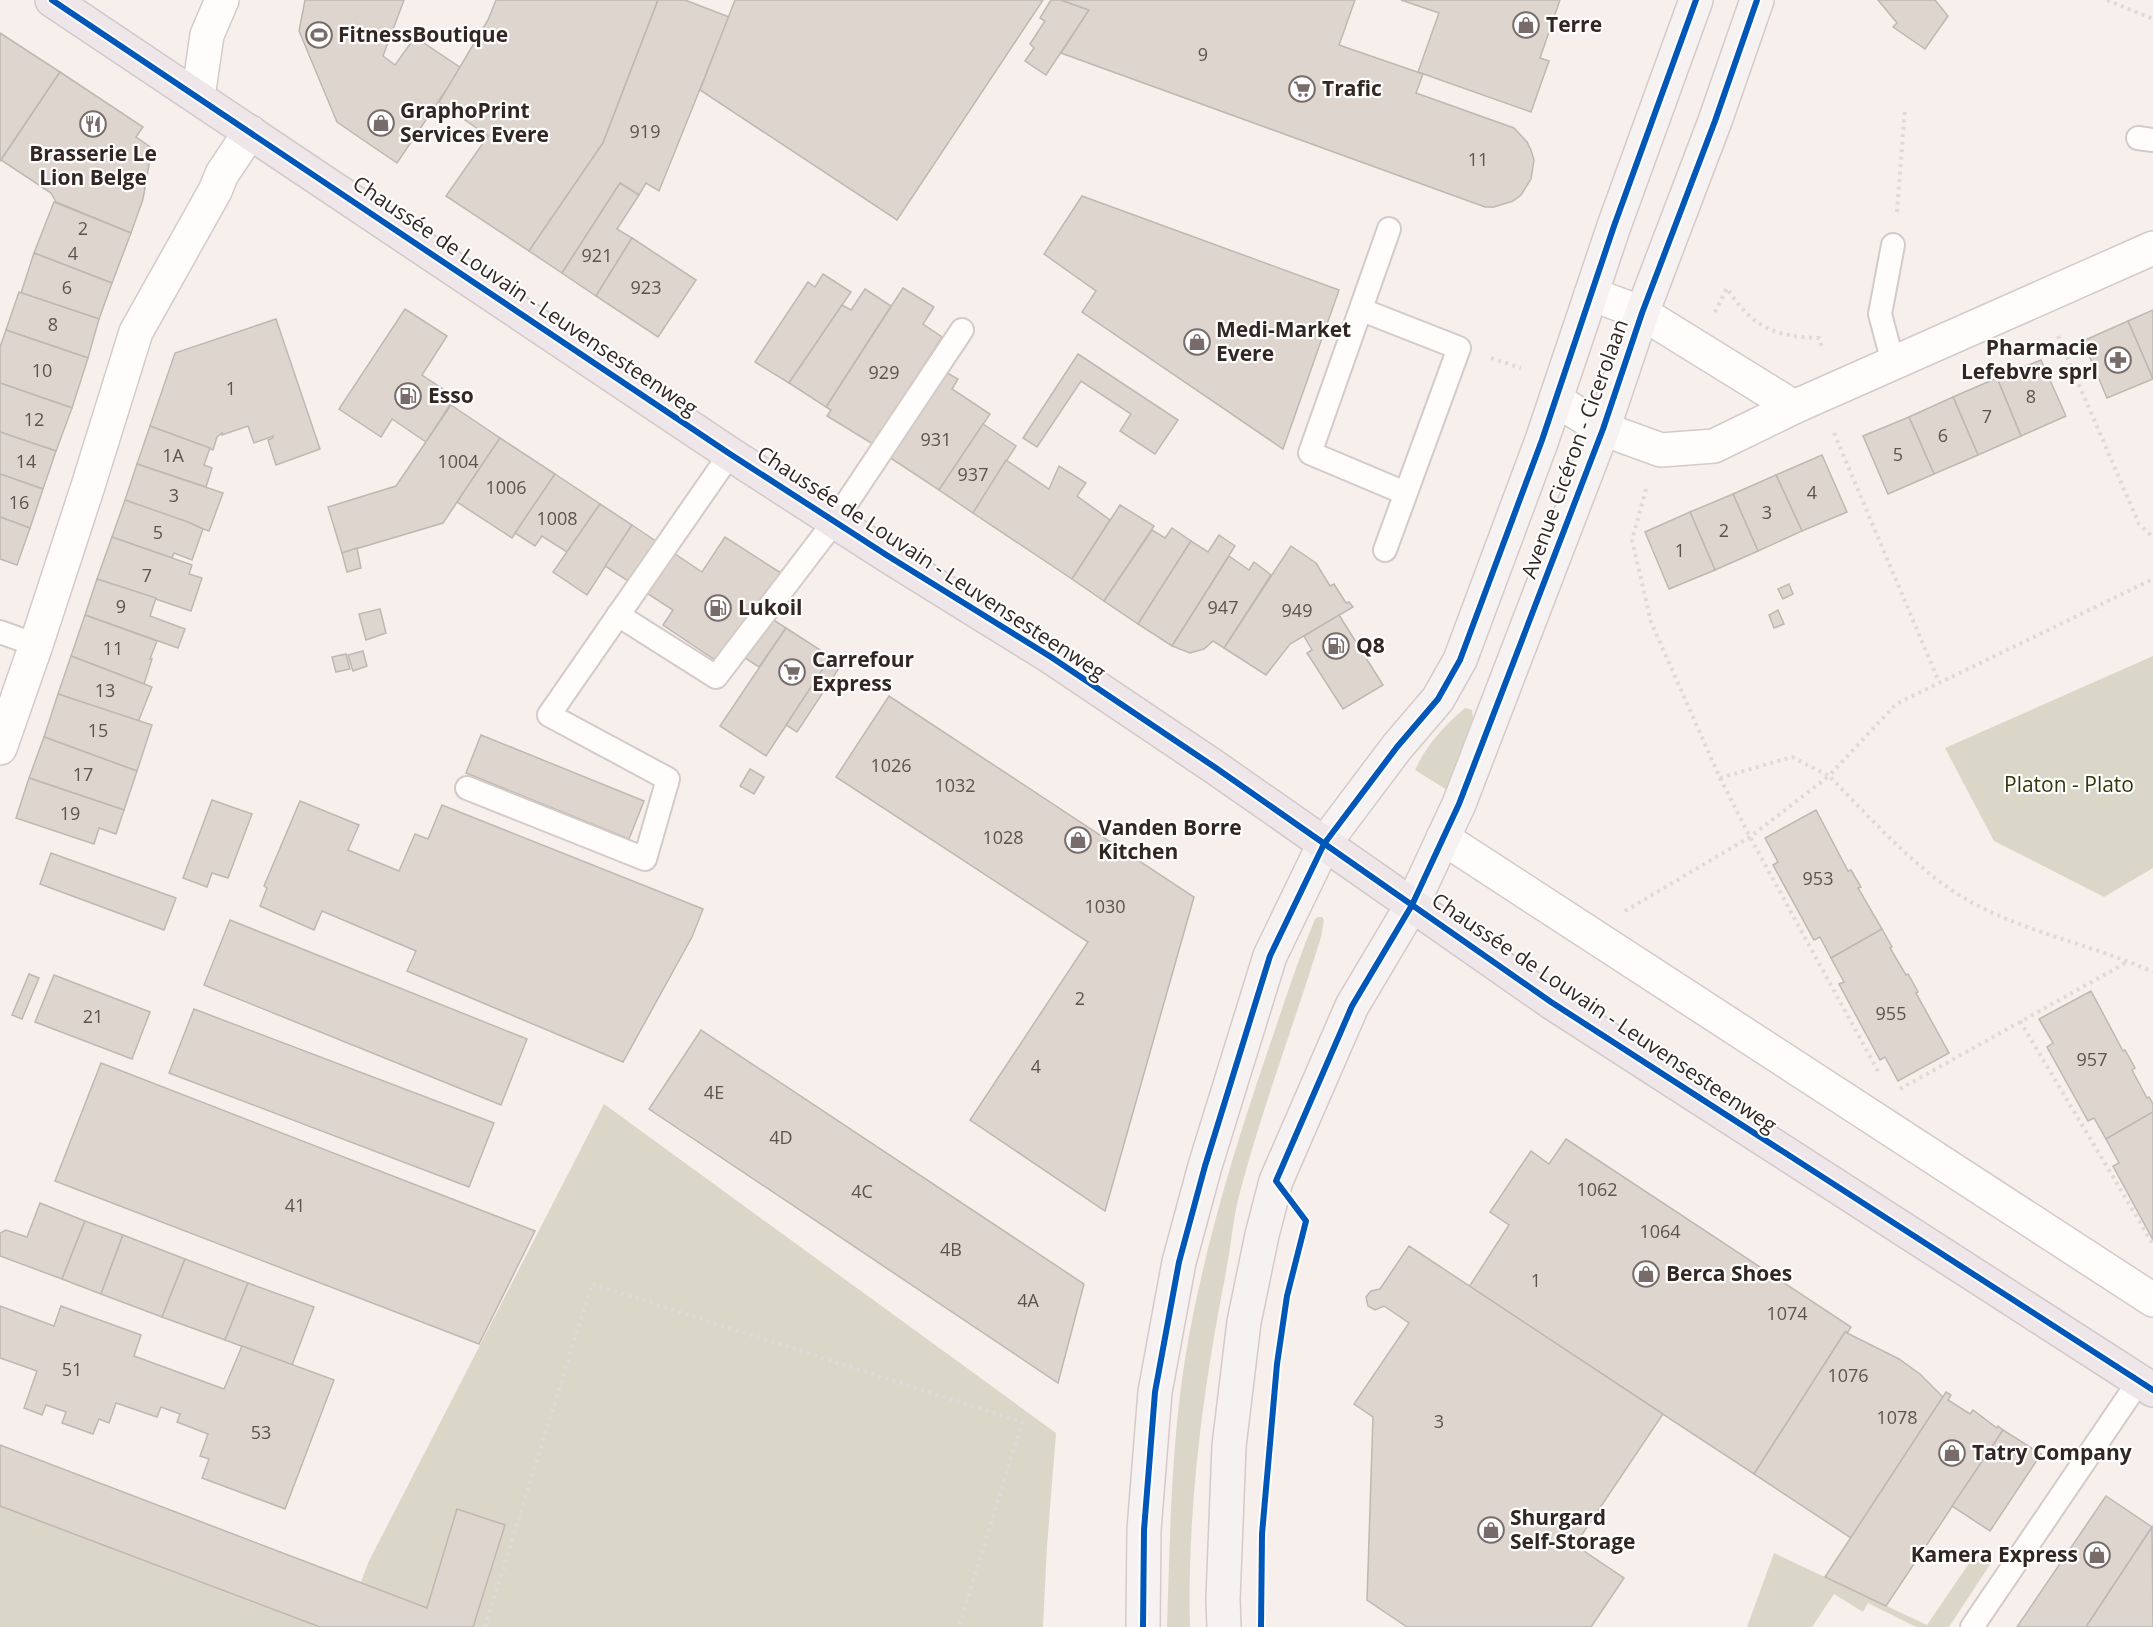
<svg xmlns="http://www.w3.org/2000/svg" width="2153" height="1627" font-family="'Open Sans',sans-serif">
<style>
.green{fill:#dad7c9}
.building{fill:#ded6ce;stroke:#beb7b2;stroke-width:1.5}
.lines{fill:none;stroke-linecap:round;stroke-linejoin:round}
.lane-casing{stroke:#d4cac7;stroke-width:26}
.street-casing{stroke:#d4cac7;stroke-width:36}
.secondary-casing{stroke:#d4cac7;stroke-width:36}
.primary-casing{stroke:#cfcac7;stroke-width:36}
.path{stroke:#dddad8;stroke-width:4;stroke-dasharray:3 4.5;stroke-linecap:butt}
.lane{stroke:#fefdfc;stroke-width:22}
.street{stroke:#fefdfc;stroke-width:33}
.secondary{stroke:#f6f2f2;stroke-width:33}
.primary{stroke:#eee6e8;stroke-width:33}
.cycleway-casing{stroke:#fefefe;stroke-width:10}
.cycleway{stroke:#0057b8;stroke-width:6}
.labels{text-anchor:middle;stroke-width:4.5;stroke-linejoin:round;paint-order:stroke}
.number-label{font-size:18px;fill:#5e534e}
.poi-label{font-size:21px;font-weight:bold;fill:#322622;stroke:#fefefe;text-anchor:start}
.street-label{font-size:21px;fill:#322622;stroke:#fefefe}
.park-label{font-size:21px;fill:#353708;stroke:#fefefe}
</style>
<rect width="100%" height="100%" fill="#f7efec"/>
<!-- green -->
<g class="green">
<polygon points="2153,656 2153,868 2104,897 1994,841 1945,748"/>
<path d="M1465,708L1472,710L1473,718L1447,790L1415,770C1427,744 1444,726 1465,708Z"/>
<path d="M1318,917H1322L1324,920L1321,937C1295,1022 1263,1105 1240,1192C1233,1218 1231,1245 1226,1272C1203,1389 1187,1508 1190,1627H1167C1170,1537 1171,1448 1185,1359C1202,1256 1232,1156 1266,1056C1282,1010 1296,964 1315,919Z"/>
<polygon points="604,1104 1056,1433 1047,1546 1043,1627 0,1627 0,1445 361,1582 368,1563"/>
<polygon points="1774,1553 1927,1625 1976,1553 1991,1563 1949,1627 1916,1627 1868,1603 1863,1612 1834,1594 1812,1627 1747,1627"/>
</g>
<!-- building -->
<g class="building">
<polygon points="305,0 404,0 383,56 395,65 415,37 461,68 397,163 337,122 299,31"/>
<polygon points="496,0 658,0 603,143 529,251 446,196 488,136 439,102 488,20"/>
<polygon points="658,0 685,0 729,17 659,191 646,183 639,195 620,183 562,273 529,251 603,143"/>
<polygon points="735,0 1043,0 897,220 700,90"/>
<polygon points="1051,0 1061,0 1089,10 1046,75 1025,61 1034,48 1030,44 1045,21 1040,18"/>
<polygon points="1061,0 1355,0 1339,45 1423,74 1416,93 1514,128 1527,142 1531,150 1534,160 1531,179 1521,195 1513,201 1494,207 1485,207 1061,53 1089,10"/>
<polygon points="1401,0 1560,0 1540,58 1549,61 1531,112 1418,72 1439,13"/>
<polygon points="1878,0 1935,0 1948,16 1925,49 1893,27 1897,23"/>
<polygon points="0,33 60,72 0,161"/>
<polygon points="60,72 143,127 136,137 152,148 143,199 131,233 56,202 51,193 1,160"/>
<polygon points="620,183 639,195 617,229 632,238 596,296 562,273"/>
<polygon points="1082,196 1339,290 1283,449 1082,312 1096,291 1044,254"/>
<polygon points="54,202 131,233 112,283 34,253"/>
<polygon points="632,238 696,280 658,337 596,296"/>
<polygon points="34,253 112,283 99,319 21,293"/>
<polygon points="823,274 851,292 789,383 755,362 808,282 815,287"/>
<polygon points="903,288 934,307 923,324 942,337 904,396 909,399 876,446 827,416 831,410 826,407"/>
<polygon points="865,289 891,306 826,407 789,383 842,305 851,310"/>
<polygon points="19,292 99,319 88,358 6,330"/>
<polygon points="405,309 447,336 422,375 455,397 426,442 392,419 381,437 339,409"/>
<polygon points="2153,310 2153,379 2128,321"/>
<polygon points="276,319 320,449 276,465 268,440 273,438 273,436 254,443 248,426 222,435 222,433 217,437 213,450 150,426 175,353"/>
<polygon points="2128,321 2153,379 2107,398 2083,341"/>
<polygon points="6,330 88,358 72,408 0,383 0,347"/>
<polygon points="1078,354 1178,420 1155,454 1120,431 1131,414 1081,381 1037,447 1023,438"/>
<polygon points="2041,360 2066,416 2021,436 1997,378"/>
<polygon points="947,373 958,379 952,389 990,414 939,490 889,457 940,381 941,382"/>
<polygon points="1997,378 2021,436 1978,455 1953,397"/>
<polygon points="0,383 72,408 56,451 0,432"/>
<polygon points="1953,397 1978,455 1934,474 1909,417"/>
<polygon points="451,405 500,438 443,523 342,553 328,507 396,486"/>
<polygon points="1909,417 1934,474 1888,494 1863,436"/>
<polygon points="983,424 1016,446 973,513 939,490"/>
<polygon points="150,426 210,448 204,465 212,468 206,487 137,464"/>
<polygon points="0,432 56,451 43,489 0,474"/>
<polygon points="500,438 555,474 512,538 457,502"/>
<polygon points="1822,455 1847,512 1802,531 1776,475"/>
<polygon points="1006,460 1049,489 1059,466 1086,483 1077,496 1110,520 1072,579 973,513"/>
<polygon points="137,464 223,493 209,531 125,500"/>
<polygon points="0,474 43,489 30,528 0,517"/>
<polygon points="555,474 600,504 567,552 542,536 535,546 515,533"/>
<polygon points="1776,475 1802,531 1758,551 1733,494"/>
<polygon points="1733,494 1758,551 1715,570 1690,512"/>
<polygon points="125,500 188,522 203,529 192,560 174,553 172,558 112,537"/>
<polygon points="600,504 632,525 587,595 553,572"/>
<polygon points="1120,505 1154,526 1104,601 1072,579"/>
<polygon points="1690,512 1715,570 1669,589 1645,532"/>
<polygon points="0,517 30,528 17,565 0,559"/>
<polygon points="632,525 702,572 725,537 781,573 757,609 786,628 759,667 731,649 721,664 663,625 673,610 605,566"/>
<polygon points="1172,528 1191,541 1138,624 1104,601 1152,530 1165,538"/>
<polygon points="1219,535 1235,546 1172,646 1138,624 1191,541 1208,552"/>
<polygon points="112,537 192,565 189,574 202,578 191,611 97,579"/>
<polygon points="1291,546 1316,563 1330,586 1334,584 1346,603 1349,602 1353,607 1290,644 1266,675 1224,648"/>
<polygon points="357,548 361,568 347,572 342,553"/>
<polygon points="1229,556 1249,570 1254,562 1271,575 1224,648 1213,641 1204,649 1190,653 1172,646"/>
<polygon points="97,579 156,598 150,616 185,629 178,648 85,615"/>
<polygon points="1789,584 1793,594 1783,599 1778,589"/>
<polygon points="380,609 386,633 366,640 359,614"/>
<polygon points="1778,610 1784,624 1774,628 1769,615"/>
<polygon points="85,615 157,641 150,659 152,659 144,684 71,656"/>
<polygon points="1339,615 1383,685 1343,709 1307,653 1312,650 1304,636"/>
<polygon points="786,628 831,657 766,756 720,726"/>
<polygon points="363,651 367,666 353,671 348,655"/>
<polygon points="346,654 350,669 336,672 332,657"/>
<polygon points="71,656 152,687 138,722 58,694"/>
<polygon points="830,658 841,665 797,732 786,725"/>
<polygon points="58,694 152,725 137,771 44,737"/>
<polygon points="889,696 1194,897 1105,1211 970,1120 1088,942 836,777"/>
<polygon points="481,735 644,801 629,839 466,773"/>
<polygon points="44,737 137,771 124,810 29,778"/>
<polygon points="750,769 764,777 754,794 740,786"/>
<polygon points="29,778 124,810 116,834 99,828 94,844 16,818"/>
<polygon points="212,800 252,814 228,878 212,873 207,887 183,878"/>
<polygon points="300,801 359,825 348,850 399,871 415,834 428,839 442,805 703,909 692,937 623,1062 407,971 416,951 322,911 314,930 260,906 267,888 264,886"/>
<polygon points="1816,810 1848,871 1851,870 1861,887 1858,888 1882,929 1831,958 1820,937 1814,940 1773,865 1778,862 1765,838"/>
<polygon points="51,853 176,898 164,930 40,884"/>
<polygon points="230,920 527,1039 501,1105 204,985"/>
<polygon points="1882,929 1892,947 1890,948 1906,975 1908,974 1918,992 1916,993 1949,1053 1898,1081 1885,1057 1880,1060 1839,984 1844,982 1831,958"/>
<polygon points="29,974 39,978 22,1019 12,1015"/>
<polygon points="54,975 150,1012 132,1059 35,1022"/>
<polygon points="2091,991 2123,1051 2125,1050 2135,1068 2132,1070 2147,1098 2149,1097 2153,1104 2153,1112 2106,1139 2094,1118 2088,1121 2047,1047 2053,1043 2039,1019"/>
<polygon points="194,1009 494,1123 469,1187 169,1073"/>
<polygon points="701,1030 1084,1284 1058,1383 649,1109"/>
<polygon points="101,1063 535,1231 479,1344 55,1181"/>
<polygon points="2153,1112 2153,1240 2113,1166 2119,1163 2106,1139"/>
<polygon points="1566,1139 1851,1327 1848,1332 1845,1332 1754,1474 1469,1287 1509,1225 1490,1212 1531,1151 1549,1164"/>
<polygon points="40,1203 85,1221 62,1279 0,1256 0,1233 6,1230 27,1237"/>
<polygon points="85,1221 123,1235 101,1294 62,1279"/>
<polygon points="123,1235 185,1259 162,1317 101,1294"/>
<polygon points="1409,1246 1663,1414 1575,1545 1624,1578 1591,1627 1407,1627 1367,1600 1373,1417 1354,1404 1409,1323 1384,1306 1375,1310 1368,1306 1366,1297 1371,1291 1380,1289"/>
<polygon points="185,1259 248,1283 225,1340 162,1317"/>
<polygon points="248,1283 314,1307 292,1365 225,1340"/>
<polygon points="0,1306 54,1326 61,1306 141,1335 134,1356 224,1389 242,1346 334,1380 285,1509 202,1478 209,1459 200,1456 208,1434 177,1422 180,1414 161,1407 157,1417 116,1403 109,1423 99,1419 93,1434 62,1423 66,1412 46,1405 42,1415 24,1408 37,1371 0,1358"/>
<polygon points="1845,1332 1899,1359 1920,1374 1943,1397 1851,1538 1754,1474"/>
<polygon points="1946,1392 1951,1395 1948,1400 1970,1414 1973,1410 1997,1428 1998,1426 2003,1430 1886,1606 1825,1577"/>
<polygon points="2003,1430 2041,1454 1990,1531 1952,1506"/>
<polygon points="0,1445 427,1608 457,1509 505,1525 473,1627 320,1627 0,1506"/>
<polygon points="2106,1496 2152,1527 2086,1627 2017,1627"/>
<polygon points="2152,1527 2153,1627 2086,1627"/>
</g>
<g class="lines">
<!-- lane casing -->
<g class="lane-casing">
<g id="lane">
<polyline points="2138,138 2153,140"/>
<polyline points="1389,229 1310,453 1405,493"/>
<polyline points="1362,310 1459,348 1385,550"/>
<polyline points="1893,363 1880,314 1893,245"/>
<polyline points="618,615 716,677 834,522 962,330"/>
<polyline points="0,632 36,645"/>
<polyline points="467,788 645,859 668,779 549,715 730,454"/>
<polyline points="1972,1627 2139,1381"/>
</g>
</g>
<!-- street casing -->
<g class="street-casing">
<g id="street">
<polyline points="198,97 207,35 222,0"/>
<polyline points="1591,294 1642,313 1794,407"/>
<polyline points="1556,400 1603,429 1661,450 1714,446 1794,407 2153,248"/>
<polyline points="0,748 36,645 88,486 136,332 215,191 222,174 250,132"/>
<polyline points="1443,838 2153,1300"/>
</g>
</g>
<!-- secondary casing -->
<g class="secondary-casing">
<g id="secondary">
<polyline points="1143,1627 1144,1530 1155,1392 1179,1262 1205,1166 1270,956 1324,844 1397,747 1438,699 1460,660 1542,440 1614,226 1696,0"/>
<polyline points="1224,1627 1223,1599 1229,1446 1244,1322 1262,1235 1276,1181 1352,1006 1412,905 1459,804 1603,429 1642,313 1715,121 1757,0"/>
</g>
</g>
<!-- primary casing -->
<g class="primary-casing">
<polyline id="primary" points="52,0 730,454 888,556 1051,657 1216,768 1551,1002 2153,1390"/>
</g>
<!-- path -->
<g class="path">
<polyline points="2107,0 2153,19"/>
<polyline points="1897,212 1905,108"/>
<path d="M1715,312L1727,288C1751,326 1774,337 1819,338L1823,350"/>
<polyline points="2058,336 2139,524 2153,537"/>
<polyline points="1491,358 1521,368"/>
<polyline points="1834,433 1939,682"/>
<polyline points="1646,489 1632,540 1651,622 1720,778 1792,757 1829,776 1896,704 2153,579"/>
<polyline points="1720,778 1750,837 1879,1073"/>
<path d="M1625,911L1750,837L1829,776C1872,819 1920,875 1973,903C2030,934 2094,945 2153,972"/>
<polyline points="2020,1021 2153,1244"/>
<polyline points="1900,1089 2129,961"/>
<polyline points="485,1627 592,1284 1022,1422 959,1627"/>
</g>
<!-- lane -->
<use href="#lane" class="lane"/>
<!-- street -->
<use href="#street" class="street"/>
<!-- secondary -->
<use href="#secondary" class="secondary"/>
<!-- primary -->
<use href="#primary" class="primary"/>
<!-- cycleway casing -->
<g class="cycleway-casing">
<g id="cycleway">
<polyline points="52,0 730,454 888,556 1051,657 1216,768 1551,1002 2153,1390"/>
<polyline points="1143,1627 1144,1530 1155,1392 1179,1262 1205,1166 1270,956 1324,844 1397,747 1438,699 1460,660 1542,440 1614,226 1696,0"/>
<polyline points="1261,1627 1262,1534 1277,1364 1287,1296 1306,1221 1276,1181 1352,1006 1412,905 1459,804 1603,429 1642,313 1715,121 1757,0"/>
</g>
</g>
<!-- cycleway -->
<use href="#cycleway" class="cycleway"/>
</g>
<!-- icons -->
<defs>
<g id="shop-ring" transform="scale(1.35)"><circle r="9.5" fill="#fefefe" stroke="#776c69" stroke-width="1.5"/><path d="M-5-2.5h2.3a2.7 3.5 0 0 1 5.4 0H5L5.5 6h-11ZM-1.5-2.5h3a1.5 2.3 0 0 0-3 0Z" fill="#776c69"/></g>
<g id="stadium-ring" transform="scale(1.35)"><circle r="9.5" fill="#fefefe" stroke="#776c69" stroke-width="1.5"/><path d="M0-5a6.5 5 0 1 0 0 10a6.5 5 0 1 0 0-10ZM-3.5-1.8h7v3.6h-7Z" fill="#776c69"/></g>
<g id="supermarket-ring" transform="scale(1.35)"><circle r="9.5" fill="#fefefe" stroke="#776c69" stroke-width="1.5"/><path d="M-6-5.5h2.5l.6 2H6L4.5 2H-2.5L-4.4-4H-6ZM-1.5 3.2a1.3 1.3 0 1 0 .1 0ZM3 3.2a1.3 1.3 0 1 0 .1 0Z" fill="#776c69"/></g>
<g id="restaurant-ring" transform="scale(1.35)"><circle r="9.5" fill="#fefefe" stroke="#776c69" stroke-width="1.5"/><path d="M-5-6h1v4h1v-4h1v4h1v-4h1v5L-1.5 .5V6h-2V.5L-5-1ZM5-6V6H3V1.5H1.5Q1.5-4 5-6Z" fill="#776c69"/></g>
<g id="pharmacy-ring" transform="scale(1.35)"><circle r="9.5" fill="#fefefe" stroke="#776c69" stroke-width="1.5"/><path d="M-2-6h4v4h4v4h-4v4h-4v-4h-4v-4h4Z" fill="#776c69"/></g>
<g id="fuel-ring" transform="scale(1.35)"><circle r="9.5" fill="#fefefe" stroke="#776c69" stroke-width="1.5"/><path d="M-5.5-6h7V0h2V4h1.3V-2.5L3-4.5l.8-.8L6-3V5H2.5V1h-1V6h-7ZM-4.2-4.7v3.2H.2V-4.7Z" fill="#776c69"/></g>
</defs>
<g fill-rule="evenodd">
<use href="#shop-ring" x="1526" y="25"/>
<use href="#stadium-ring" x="319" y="35"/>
<use href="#supermarket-ring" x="1302" y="89"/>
<use href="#shop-ring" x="381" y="123"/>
<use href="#restaurant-ring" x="93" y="124"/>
<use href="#shop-ring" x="1197" y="342"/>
<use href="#pharmacy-ring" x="2118" y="360"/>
<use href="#fuel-ring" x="408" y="396"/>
<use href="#fuel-ring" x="718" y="608"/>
<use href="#fuel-ring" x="1336" y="646"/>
<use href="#supermarket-ring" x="792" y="672"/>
<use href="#shop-ring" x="1078" y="840"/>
<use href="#shop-ring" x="1646" y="1274"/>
<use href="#shop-ring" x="1952" y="1453"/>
<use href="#shop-ring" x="1491" y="1530"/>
<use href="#shop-ring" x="2097" y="1555"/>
</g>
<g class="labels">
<!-- number labels -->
<g class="number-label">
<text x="1203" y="61">9</text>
<text x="645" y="138">919</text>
<text x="1478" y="166">11</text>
<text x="83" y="235">2</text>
<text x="73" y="260">4</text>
<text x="597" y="262">921</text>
<text x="67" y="294">6</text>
<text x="646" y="294">923</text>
<text x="53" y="331">8</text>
<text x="42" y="377">10</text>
<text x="884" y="379">929</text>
<text x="231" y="395">1</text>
<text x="2031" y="403">8</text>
<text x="1987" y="423">7</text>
<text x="34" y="426">12</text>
<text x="1943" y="442">6</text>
<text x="936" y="446">931</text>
<text x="1898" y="461">5</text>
<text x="173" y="462">1A</text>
<text x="26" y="468">14</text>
<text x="458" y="468">1004</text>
<text x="973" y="481">937</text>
<text x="506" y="494">1006</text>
<text x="1812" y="499">4</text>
<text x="174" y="502">3</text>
<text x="19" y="509">16</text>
<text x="1767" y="519">3</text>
<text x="557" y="525">1008</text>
<text x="1724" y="537">2</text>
<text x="158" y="539">5</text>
<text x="1680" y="557">1</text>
<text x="147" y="582">7</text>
<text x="121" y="613">9</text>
<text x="1223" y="614">947</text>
<text x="1297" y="617">949</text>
<text x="113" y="655">11</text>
<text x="105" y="697">13</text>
<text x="98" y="737">15</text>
<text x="891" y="772">1026</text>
<text x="83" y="781">17</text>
<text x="955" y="792">1032</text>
<text x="70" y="820">19</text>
<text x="1003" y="844">1028</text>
<text x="1818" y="885">953</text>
<text x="1105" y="913">1030</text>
<text x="1080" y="1005">2</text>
<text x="1891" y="1020">955</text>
<text x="93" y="1023">21</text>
<text x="2092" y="1066">957</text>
<text x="1036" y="1073">4</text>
<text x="714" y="1099">4E</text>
<text x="781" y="1144">4D</text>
<text x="1597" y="1196">1062</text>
<text x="862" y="1198">4C</text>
<text x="295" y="1212">41</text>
<text x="1660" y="1238">1064</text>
<text x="951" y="1256">4B</text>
<text x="1536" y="1287">1</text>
<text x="1028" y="1307">4A</text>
<text x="1787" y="1320">1074</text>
<text x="72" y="1376">51</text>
<text x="1848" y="1382">1076</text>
<text x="1897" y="1424">1078</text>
<text x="1439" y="1428">3</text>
<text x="261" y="1439">53</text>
</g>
<!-- poi labels -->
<g class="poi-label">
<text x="1546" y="32">Terre</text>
<text x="338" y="42">FitnessBoutique</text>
<text x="1322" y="96">Trafic</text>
<text x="400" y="118">GraphoPrint<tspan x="400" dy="24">Services Evere</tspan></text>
<text x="93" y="161" text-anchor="middle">Brasserie Le<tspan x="93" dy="24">Lion Belge</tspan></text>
<text x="1216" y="337">Medi-Market<tspan x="1216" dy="24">Evere</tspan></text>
<text x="2098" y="355" text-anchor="end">Pharmacie<tspan x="2098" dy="24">Lefebvre sprl</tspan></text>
<text x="428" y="403">Esso</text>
<text x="738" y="615">Lukoil</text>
<text x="1356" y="653">Q8</text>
<text x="812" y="667">Carrefour<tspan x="812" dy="24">Express</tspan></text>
<text x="1098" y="835">Vanden Borre<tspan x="1098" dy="24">Kitchen</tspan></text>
<text x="1666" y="1281">Berca Shoes</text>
<text x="1972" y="1460">Tatry Company</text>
<text x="1510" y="1525">Shurgard<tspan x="1510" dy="24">Self-Storage</tspan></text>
<text x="2078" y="1562" text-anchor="end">Kamera Express</text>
</g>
<!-- street labels -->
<g class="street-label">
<text transform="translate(525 296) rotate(34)" y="7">Chaussée de Louvain - Leuvensesteenweg</text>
<text transform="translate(1575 449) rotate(-70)" y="7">Avenue Cicéron - Cicerolaan</text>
<text transform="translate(931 563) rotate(33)" y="7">Chaussée de Louvain - Leuvensesteenweg</text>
<text transform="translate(1604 1013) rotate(34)" y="7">Chaussée de Louvain - Leuvensesteenweg</text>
</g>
<!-- park labels -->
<g class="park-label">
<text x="2069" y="792">Platon - Plato</text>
</g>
</g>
</svg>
